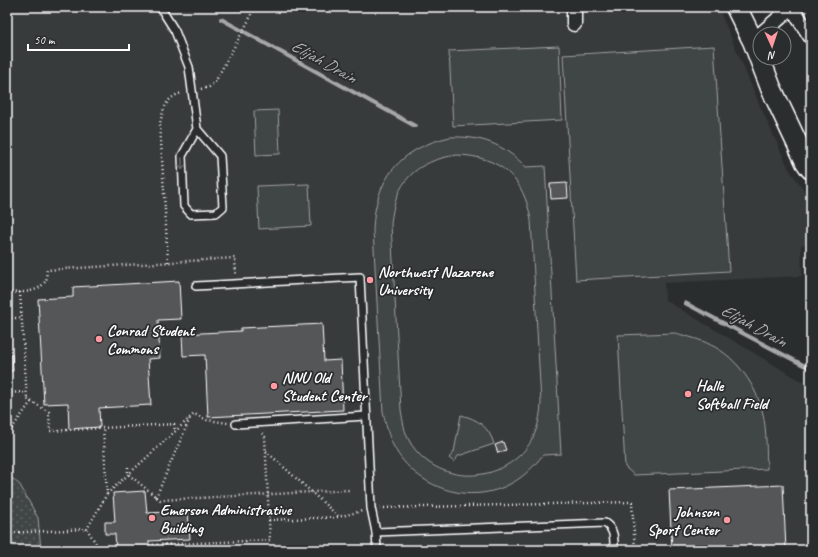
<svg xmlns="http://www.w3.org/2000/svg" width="818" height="557" font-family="Caveat,sans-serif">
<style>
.built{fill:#373a3b}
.grass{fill:#414445;stroke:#a0a2a2;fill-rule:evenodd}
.park{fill:url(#park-dots);stroke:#a0a2a2}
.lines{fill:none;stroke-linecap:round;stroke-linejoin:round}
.stream{stroke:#a6a7a7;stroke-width:4}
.building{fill:#555758;stroke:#fff}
.lane-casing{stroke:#fff;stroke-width:10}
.street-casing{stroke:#fff;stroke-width:17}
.secondary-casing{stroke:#fff;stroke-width:23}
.path{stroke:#fff;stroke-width:2.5;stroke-dasharray:1 3;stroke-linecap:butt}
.lane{stroke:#2a2d2e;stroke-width:7}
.street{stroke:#2a2d2e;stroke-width:14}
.secondary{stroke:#2a2d2e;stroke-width:20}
.oneway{stroke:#6a6c6d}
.poi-dot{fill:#ff9aa2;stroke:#2a2d2e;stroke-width:1.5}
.labels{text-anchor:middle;stroke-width:3.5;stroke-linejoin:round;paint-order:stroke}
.poi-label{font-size:16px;font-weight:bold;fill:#fff;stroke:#2a2d2e;text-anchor:start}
.water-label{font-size:17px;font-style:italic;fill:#b4b6b6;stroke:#2a2d2e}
</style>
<defs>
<pattern id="park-dots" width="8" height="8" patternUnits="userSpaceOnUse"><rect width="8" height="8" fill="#414445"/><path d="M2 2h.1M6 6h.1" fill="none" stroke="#5e6061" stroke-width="1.8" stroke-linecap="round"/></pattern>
</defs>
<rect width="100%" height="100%" fill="#2a2d2e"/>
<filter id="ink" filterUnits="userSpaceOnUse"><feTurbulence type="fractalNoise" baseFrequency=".025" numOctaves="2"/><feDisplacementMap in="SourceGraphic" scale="8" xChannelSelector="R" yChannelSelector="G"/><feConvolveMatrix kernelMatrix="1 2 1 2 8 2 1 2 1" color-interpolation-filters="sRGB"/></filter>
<g filter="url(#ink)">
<!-- built -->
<polygon class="built" points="7,7 718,7 761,108 789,169 811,200 811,244 801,245 802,276 664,283 665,300 811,387 811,550 7,550"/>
<!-- grass -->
<g class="grass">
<polygon points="559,46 562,120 453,126 449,51"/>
<polygon points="714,46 729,271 576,280 563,55"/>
<polygon points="278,110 280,154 256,155 254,111"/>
<path d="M450,137C482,136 503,144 526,167L545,166L561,454L543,455C534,466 525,476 512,483C470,507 416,488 394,447C388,436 386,424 383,412L373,230C375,179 400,148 450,137ZM457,155C500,156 524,178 531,220L541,403C540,422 535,441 520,455C488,486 433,481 410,442C404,432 403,421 401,410L391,224C395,182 415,161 457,155Z"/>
<polygon points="309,184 311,226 259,229 257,186"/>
<path d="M676,333C688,337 700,339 711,345C737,357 757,387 763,414C767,431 766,452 767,469L634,475L625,467L618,335Z"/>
<path d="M461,415C478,419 489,427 494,444L458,456L454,462L449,458L454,452Z"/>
</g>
<!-- park -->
<polygon class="park" points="7,474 20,485 38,518 41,550 7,550"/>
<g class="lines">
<!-- stream -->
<g class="stream">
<polyline points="221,19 415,126"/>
<polyline points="685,303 811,369"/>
</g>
</g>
<!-- building -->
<g class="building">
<polygon points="284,7 315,7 315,9 284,10"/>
<polygon points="385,7 410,7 410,8 385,9"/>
<polygon points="567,183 568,198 551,199 550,184"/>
<polygon points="179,281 181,319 158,320 160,358 148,359 151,405 99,408 100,427 69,429 68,403 44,404 38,299 73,297 73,287"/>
<polygon points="322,324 324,361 341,360 343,410 208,417 205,355 183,356 182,334 241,331 241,328"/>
<polygon points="12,354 13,371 7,371 7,355"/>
<polygon points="503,442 506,450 498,453 495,445"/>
<polygon points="783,485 786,550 672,550 669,490"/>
<polygon points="145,491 147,513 188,511 190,539 149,541 149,550 116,550 115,534 105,534 105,522 115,522 113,493"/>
<polygon points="287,543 301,550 277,550"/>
</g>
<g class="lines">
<!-- lane casing -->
<g class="lane-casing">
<g id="lane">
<polyline points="160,7 175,31 189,67 197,129 220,156 223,207 216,213 191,214 184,206 182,156 197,129"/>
<polyline points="196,286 360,277 371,508 376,532 377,550"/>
<polyline points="236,424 366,416"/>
<path d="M376,532L605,523C615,530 614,539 614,550"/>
</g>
</g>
<!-- street casing -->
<g class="street-casing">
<g id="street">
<polyline points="574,7 574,24"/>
<polyline points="792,8 811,37"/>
<polyline points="761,34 792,7"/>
</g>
</g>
<!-- secondary casing -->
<g class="secondary-casing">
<polyline id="secondary" points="736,7 753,41 771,88 806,162 811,169"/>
</g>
<!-- path -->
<g class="path">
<polyline points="201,89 209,87 215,82 251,16 250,7"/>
<path d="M168,262L160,124C163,109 166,97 182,93"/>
<polyline points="20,292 27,399 49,412 50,431 174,424 175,432"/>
<path d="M7,293C19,292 39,294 46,280C47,278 46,273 47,270L235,258L236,276"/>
<polyline points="7,318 22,318"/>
<polyline points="7,393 26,392"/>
<polyline points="7,435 31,402"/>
<polyline points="266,451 338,516"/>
<polyline points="128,467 128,474 160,500 350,490"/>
<polyline points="107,494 194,414 207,420 228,423"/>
<polyline points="156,497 190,418"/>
<polyline points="380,508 632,502 635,550"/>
<polyline points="269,520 338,517 362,511"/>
<polyline points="7,533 87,529"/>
<polyline points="100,550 87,529 107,494 103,428"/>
<polyline points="151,550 150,545 270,540 265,437 261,432"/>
</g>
<!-- lane -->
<use href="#lane" class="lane"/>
<!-- street -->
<use href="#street" class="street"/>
<!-- secondary -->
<use href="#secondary" class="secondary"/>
</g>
<!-- one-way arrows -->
<defs><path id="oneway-shaft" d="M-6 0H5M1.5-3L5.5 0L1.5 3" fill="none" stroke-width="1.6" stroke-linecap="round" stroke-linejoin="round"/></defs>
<use class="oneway" href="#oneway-shaft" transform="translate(182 164) rotate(88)"/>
</g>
<!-- markers -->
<g class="poi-dot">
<circle cx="370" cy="280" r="4"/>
<circle cx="99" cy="339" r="4"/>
<circle cx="274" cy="386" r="4"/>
<circle cx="688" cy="394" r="4"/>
<circle cx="152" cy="518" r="4"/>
<circle cx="727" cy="520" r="4"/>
</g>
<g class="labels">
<!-- poi labels -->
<g class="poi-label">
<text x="378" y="277">Northwest Nazarene<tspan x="378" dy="18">University</tspan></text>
<text x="107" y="336">Conrad Student<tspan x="107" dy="18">Commons</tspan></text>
<text x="282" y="383">NNU Old<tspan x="282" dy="18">Student Center</tspan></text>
<text x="696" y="391">Halle<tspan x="696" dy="18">Softball Field</tspan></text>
<text x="160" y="515">Emerson Administrative<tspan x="160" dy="18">Building</tspan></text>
<text x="719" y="517" text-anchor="end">Johnson<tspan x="719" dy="18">Sport Center</tspan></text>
</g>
<!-- water labels -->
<g class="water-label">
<text transform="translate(324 61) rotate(29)" y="6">Elijah Drain</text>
<text transform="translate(754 325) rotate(28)" y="6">Elijah Drain</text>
</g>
</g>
<!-- margin -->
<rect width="818" height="557" fill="none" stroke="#2a2d2e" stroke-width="24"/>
<rect x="12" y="12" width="794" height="533" fill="none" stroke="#fff" stroke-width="1.5" filter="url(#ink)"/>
<!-- north arrow -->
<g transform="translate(772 46) rotate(177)"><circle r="19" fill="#2a2d2e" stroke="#7f8182"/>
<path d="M0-3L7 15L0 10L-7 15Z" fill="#ff9aa2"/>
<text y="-6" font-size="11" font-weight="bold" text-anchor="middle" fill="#ffffff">N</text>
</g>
<!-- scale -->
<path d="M28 44v6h101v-6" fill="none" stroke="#ffffff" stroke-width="2"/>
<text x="34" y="44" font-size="12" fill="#ffffff" stroke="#2a2d2e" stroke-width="3" paint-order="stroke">50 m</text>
</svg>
